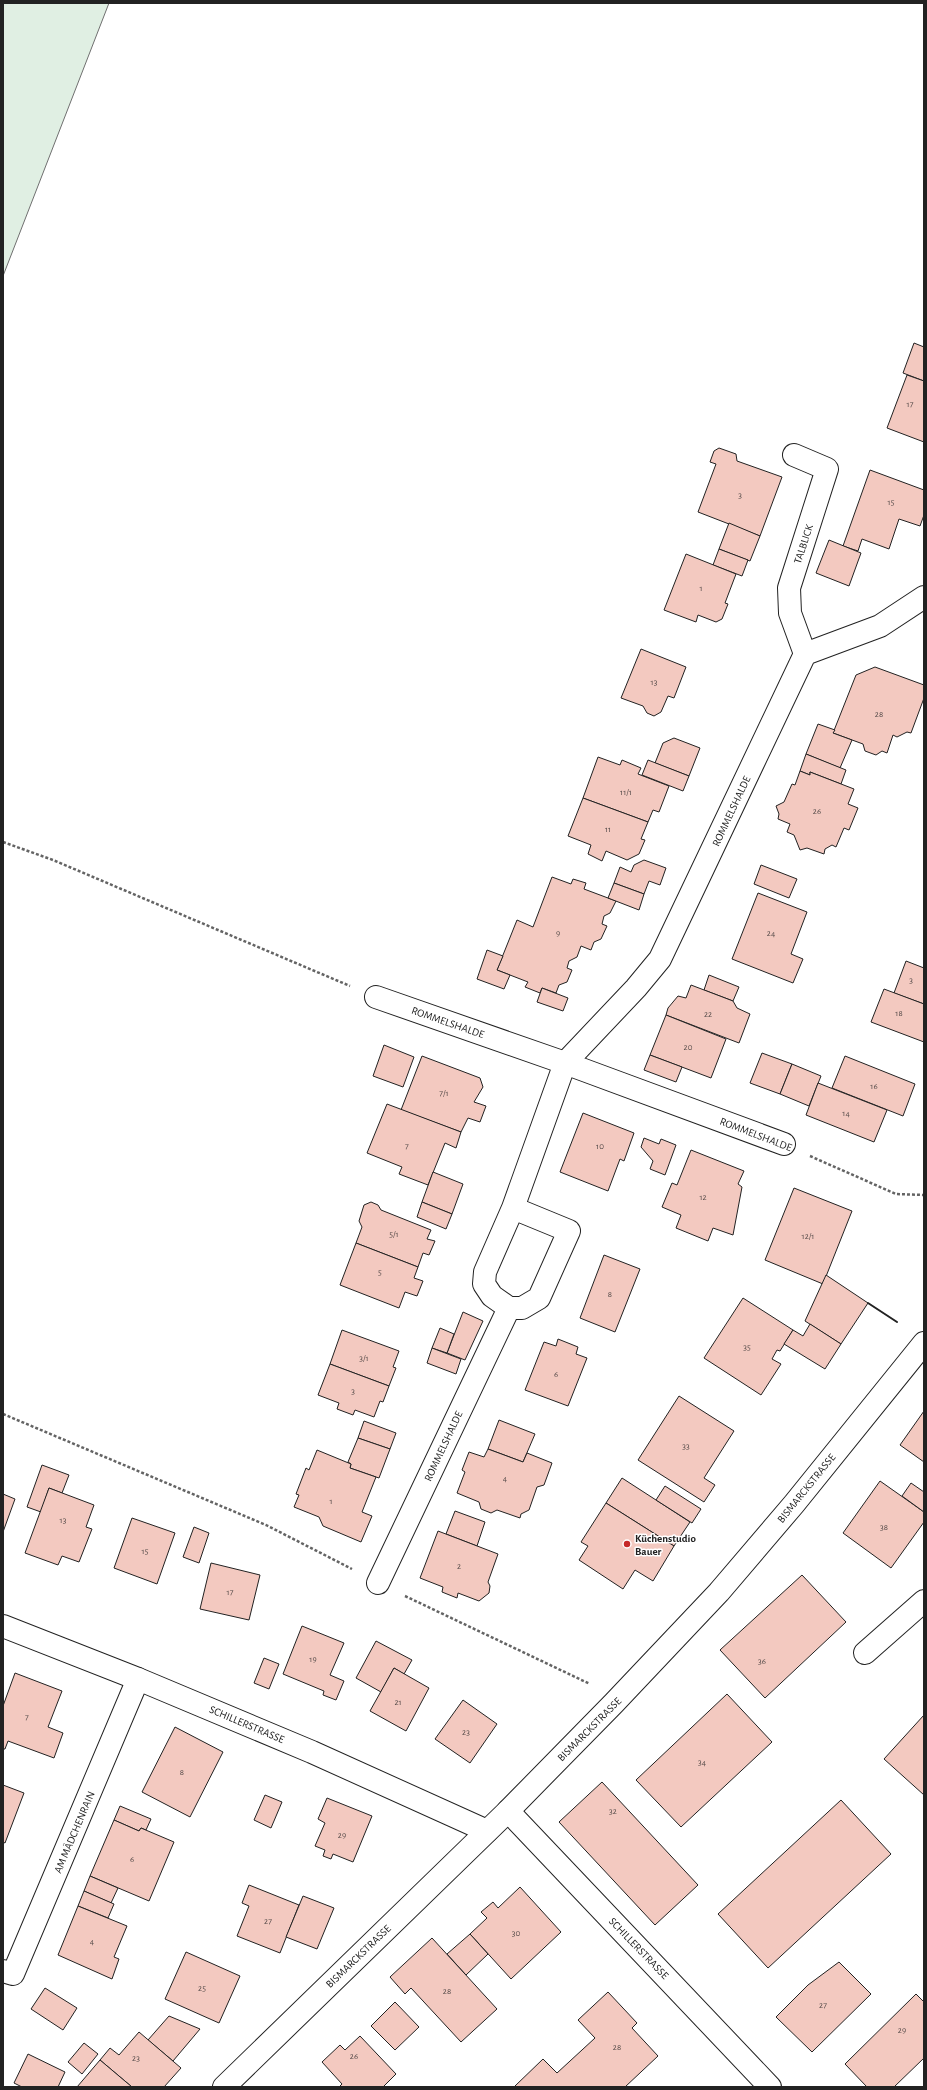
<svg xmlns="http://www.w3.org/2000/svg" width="927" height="2090" font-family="'Alegreya Sans',sans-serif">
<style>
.green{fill:#e0efe3;stroke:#6f6f6f}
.building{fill:#f3c9c0;stroke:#222}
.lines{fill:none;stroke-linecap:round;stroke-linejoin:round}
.minor-casing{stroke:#222;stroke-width:24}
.tertiary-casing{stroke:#222;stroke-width:24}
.path{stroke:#646464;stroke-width:2.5;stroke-dasharray:3 2;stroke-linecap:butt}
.minor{stroke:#fff;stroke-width:22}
.tertiary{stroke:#fff;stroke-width:22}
.wall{stroke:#222;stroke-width:2}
.poi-dot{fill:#c62828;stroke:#fff;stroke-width:1.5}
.labels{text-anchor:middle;stroke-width:3;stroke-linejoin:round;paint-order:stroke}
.number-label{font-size:9px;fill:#564c4a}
.street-label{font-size:11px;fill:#222;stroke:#fff}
.poi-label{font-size:11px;font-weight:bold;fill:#222;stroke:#fff;text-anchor:start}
</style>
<rect width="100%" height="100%" fill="#fff"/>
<!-- green -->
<polygon class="green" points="3,3 109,3 3,276"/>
<!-- building -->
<g class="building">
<polygon points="914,343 924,347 924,381 903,373"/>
<polygon points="907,375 924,381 924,442 887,428"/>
<polygon points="719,448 736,454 737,461 782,477 760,536 698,512 716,464 710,462 714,451"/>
<polygon points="870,470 924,490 924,515 920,526 899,519 889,549 862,539 858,551 843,546"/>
<polygon points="729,523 760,536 750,561 719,549"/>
<polygon points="829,540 861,553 849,586 816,573"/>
<polygon points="719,549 748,560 742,576 713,565"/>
<polygon points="686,554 736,574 725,603 728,604 722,619 716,622 698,615 696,622 664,610"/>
<polygon points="641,649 686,667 674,698 668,696 661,712 654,716 647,713 643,706 621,698"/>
<polygon points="875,667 924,685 924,698 911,733 907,732 897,737 893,735 887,753 882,751 876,755 865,751 863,744 833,733 856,675"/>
<polygon points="818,724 835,730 833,733 852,740 840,768 806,754"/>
<polygon points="674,738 700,748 689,776 655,763 663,743"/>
<polygon points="806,754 846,770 841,784 810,772 810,775 800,771"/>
<polygon points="598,757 620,765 622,760 641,768 638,774 669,786 659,812 653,810 648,822 583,798"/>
<polygon points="648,760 689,776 683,791 642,775"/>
<polygon points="800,771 810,775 810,772 854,789 848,804 858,808 849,830 844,828 836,847 832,845 825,849 824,854 807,848 800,850 794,835 787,832 790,824 778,819 779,814 776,806 784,802 792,784 795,785"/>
<polygon points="583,798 648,822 641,839 645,840 639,854 627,860 606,851 602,861 588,854 591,845 568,836"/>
<polygon points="644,860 666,868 660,885 649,881 644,894 614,883 620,867 631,872 634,865"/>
<polygon points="761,865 797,879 789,898 754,884"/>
<polygon points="552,877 571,884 573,879 586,883 584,889 616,901 610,913 604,916 602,924 607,926 601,939 594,942 591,950 581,946 577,957 569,961 567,968 572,970 567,982 559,985 556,993 542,988 540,993 525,987 528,982 497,970 517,920 533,927"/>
<polygon points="614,883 644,894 639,910 608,898"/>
<polygon points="758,893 807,912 791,954 803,959 793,983 732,959"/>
<polygon points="487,950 503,956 497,970 510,975 504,989 477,979"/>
<polygon points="906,961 924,968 924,1004 894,993"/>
<polygon points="709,975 739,987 733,1001 704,990"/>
<polygon points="691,985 733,1001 737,1008 750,1014 739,1043 666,1015 668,1008 678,996 686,998"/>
<polygon points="542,988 568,998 563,1011 537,1002"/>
<polygon points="884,989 924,1004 924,1042 871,1022"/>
<polygon points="666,1015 726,1039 711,1078 650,1055"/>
<polygon points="384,1045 414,1057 403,1087 373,1076"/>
<polygon points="762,1053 792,1064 780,1094 750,1083"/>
<polygon points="650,1055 682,1067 676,1082 644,1070"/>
<polygon points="422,1056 480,1078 483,1087 474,1102 486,1106 480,1122 468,1118 461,1132 401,1110"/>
<polygon points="845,1056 915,1084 903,1116 832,1088"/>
<polygon points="792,1064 821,1076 809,1106 780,1094"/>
<polygon points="818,1083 887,1110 874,1142 806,1115"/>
<polygon points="387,1104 461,1132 456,1148 445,1143 428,1185 399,1174 402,1167 367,1153"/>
<polygon points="583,1113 634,1133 624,1161 620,1159 608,1191 560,1172"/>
<polygon points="644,1138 659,1144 661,1139 676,1145 665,1175 650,1169 653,1161 641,1147"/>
<polygon points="691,1150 744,1171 738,1184 742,1187 733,1235 713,1228 708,1241 676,1228 681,1215 662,1207 672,1183 677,1185"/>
<polygon points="433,1172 463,1184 452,1214 422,1202"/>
<polygon points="794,1188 852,1211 823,1284 765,1260"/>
<polygon points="371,1202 378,1205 381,1210 431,1230 427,1239 435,1241 429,1255 423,1253 418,1267 356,1243 362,1227 359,1221 364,1205"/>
<polygon points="422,1202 452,1214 446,1229 417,1217"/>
<polygon points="356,1243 418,1267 414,1278 423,1281 417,1296 405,1292 399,1308 340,1285"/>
<polygon points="604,1255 640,1269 615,1332 580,1318"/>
<polygon points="826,1275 868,1303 841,1344 805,1321"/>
<polygon points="743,1298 793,1330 780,1351 777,1350 772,1359 781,1364 761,1395 704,1358"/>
<polygon points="463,1312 483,1321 465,1360 447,1353"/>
<polygon points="810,1324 841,1344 825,1369 784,1344 793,1330 803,1336"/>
<polygon points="440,1328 454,1334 447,1353 432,1348"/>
<polygon points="342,1330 399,1351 393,1367 396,1368 389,1386 330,1364"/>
<polygon points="558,1339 578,1347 576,1354 587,1358 568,1406 525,1390 544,1342 556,1346"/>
<polygon points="432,1348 461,1359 456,1374 427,1363"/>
<polygon points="330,1364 389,1386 383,1402 380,1401 374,1417 355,1410 353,1415 337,1409 339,1403 318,1395"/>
<polygon points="679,1396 734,1431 704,1478 715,1485 704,1502 638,1460"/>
<polygon points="924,1411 924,1462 900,1445"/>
<polygon points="499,1420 535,1434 523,1462 488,1449"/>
<polygon points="364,1421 396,1433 390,1449 358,1438"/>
<polygon points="358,1438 390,1449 379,1478 350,1468 351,1464 348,1462"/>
<polygon points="488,1449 523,1462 527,1453 552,1463 544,1485 537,1487 529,1510 521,1514 520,1518 497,1510 491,1513 481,1509 479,1502 457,1493 465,1472 462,1470 469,1452 484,1457"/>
<polygon points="317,1450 351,1464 350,1468 376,1477 362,1512 372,1516 361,1542 323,1526 319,1517 294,1507 299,1495 296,1494 306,1468 309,1470"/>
<polygon points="42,1465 69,1475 62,1493 49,1488 41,1512 27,1507"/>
<polygon points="622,1478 690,1522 674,1546 606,1503"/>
<polygon points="880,1481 924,1512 924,1522 891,1568 843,1533"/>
<polygon points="911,1483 924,1492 924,1512 902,1496"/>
<polygon points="665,1486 701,1509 692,1523 656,1500"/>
<polygon points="49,1488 94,1505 86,1527 92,1529 79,1562 62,1556 58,1565 25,1553"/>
<polygon points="3,1494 15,1499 3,1532"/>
<polygon points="606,1503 674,1546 653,1581 635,1570 623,1589 579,1560 588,1546 581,1542"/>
<polygon points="455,1511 485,1522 477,1546 446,1534"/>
<polygon points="132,1518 175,1533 157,1584 114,1568"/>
<polygon points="194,1527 209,1533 199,1563 183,1557"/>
<polygon points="438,1531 498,1554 488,1582 490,1586 489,1593 479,1601 458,1593 457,1598 442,1592 443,1587 420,1578"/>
<polygon points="211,1563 260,1575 249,1620 200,1609"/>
<polygon points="802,1575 846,1622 765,1698 720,1650"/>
<polygon points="302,1626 344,1643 330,1675 344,1681 336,1700 323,1695 324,1691 283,1674"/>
<polygon points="376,1641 412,1660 404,1674 394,1668 381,1692 356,1678"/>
<polygon points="264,1658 279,1664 269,1689 254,1683"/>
<polygon points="394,1668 429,1688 406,1731 370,1711"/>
<polygon points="15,1673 62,1691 48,1727 63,1733 54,1758 8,1741 5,1749 3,1749 3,1706"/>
<polygon points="727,1694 772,1742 681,1827 636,1780"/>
<polygon points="463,1700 497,1724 470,1763 435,1739"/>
<polygon points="924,1715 924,1795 884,1759"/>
<polygon points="175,1727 223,1752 190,1817 142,1792"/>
<polygon points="602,1782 698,1885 655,1925 559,1822"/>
<polygon points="3,1785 24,1793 5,1843 3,1842"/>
<polygon points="265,1795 282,1802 271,1828 254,1820"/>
<polygon points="327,1798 372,1816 353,1862 333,1854 331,1859 323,1856 325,1850 315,1846 325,1823 318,1819"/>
<polygon points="841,1800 891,1854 768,1968 718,1914"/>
<polygon points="120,1806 151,1819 146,1830 141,1828 139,1831 114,1820"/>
<polygon points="114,1820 139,1831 141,1828 174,1842 149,1901 90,1876"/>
<polygon points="90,1876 118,1888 111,1903 84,1891"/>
<polygon points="249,1885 299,1905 280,1953 237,1936 249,1906 242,1903"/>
<polygon points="520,1887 561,1932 511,1979 470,1934 487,1918 481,1912 493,1902 498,1908"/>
<polygon points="84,1891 114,1904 108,1918 78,1906"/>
<polygon points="303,1896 334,1908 317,1949 286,1937"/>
<polygon points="78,1906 127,1926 114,1957 119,1959 112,1979 58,1955"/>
<polygon points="470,1934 488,1954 466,1975 447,1954"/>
<polygon points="432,1938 497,2009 461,2042 411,1988 405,1994 390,1977"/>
<polygon points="186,1952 240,1976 219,2023 165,1999"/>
<polygon points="839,1962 871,1994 812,2052 776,2017 808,1985"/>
<polygon points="45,1988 77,2008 63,2030 31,2009"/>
<polygon points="608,1992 637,2023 632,2028 658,2056 625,2087 516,2087 515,2086 543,2059 557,2073 595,2038 578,2020"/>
<polygon points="916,1994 924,2002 924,2058 894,2087 867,2087 845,2064"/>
<polygon points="395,2002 419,2027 395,2050 371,2026"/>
<polygon points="169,2016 200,2029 173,2061 148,2040"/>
<polygon points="139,2032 181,2068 164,2087 132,2087 100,2060 110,2048 119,2055"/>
<polygon points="360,2036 396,2074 383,2087 339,2087 342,2084 322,2062 340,2045 345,2050"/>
<polygon points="84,2043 98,2054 82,2074 68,2062"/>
<polygon points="28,2054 65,2072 58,2087 22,2087 14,2083"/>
<polygon points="100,2060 132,2087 77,2087"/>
</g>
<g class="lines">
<!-- minor casing -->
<g class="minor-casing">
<g id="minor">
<polyline points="794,455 827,469 789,588 790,613 805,654"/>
<polyline points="376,997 565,1063 784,1144"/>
<polyline points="513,1208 569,1231 539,1298 522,1308 509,1308 492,1296 484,1284 485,1272 513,1208 565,1063 636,988 660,959 805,654 880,626 924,597"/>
<polyline points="378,1583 509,1308"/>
<polyline points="3,1626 138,1679 312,1752 487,1831"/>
<polyline points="865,1653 924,1601"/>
<polyline points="508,1811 770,2087"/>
<polyline points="3,1971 13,1974 138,1679"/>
</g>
</g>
<!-- tertiary casing -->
<g class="tertiary-casing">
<polyline id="tertiary" points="224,2087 508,1811 614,1703 719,1592 794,1504 924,1343"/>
</g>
<!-- path -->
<g class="path">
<polyline points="3,842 53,860 350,986"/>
<polyline points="810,1156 896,1194 924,1195"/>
<polyline points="3,1414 266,1525 352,1569"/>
<polyline points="405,1596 590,1684"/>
</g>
<!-- minor -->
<use href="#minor" class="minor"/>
<!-- tertiary -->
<use href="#tertiary" class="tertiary"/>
<!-- wall -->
<polyline class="wall" points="868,1303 897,1322"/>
</g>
<!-- markers -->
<circle class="poi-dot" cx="627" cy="1544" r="4"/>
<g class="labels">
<!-- number labels -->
<g class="number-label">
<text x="910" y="407">17</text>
<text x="740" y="498">3</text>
<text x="891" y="505">15</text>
<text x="701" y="591">1</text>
<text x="654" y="685">13</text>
<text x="879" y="717">28</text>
<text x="626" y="795">11/1</text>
<text x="817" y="814">26</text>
<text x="608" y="832">11</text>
<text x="558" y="936">9</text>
<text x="771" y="936">24</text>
<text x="911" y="983">3</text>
<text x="899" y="1016">18</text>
<text x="708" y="1017">22</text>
<text x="688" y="1050">20</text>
<text x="874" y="1089">16</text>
<text x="444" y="1096">7/1</text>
<text x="846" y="1116">14</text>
<text x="407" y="1149">7</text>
<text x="600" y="1149">10</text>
<text x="703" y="1200">12</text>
<text x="394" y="1237">5/1</text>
<text x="808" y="1239">12/1</text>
<text x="380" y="1275">5</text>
<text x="610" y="1297">8</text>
<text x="747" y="1350">35</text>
<text x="364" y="1361">3/1</text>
<text x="556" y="1377">6</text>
<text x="353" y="1394">3</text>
<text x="686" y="1449">33</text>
<text x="505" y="1481">4</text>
<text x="331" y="1504">1</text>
<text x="63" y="1523">13</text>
<text x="884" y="1530">38</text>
<text x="145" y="1554">15</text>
<text x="459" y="1569">2</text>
<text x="230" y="1595">17</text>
<text x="313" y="1662">19</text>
<text x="762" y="1664">36</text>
<text x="398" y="1705">21</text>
<text x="27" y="1720">7</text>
<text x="466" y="1735">23</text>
<text x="702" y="1765">34</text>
<text x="182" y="1775">8</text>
<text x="613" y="1814">32</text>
<text x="342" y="1838">29</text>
<text x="132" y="1862">6</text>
<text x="268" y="1924">27</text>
<text x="516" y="1936">30</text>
<text x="92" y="1944">4</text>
<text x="202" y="1991">25</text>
<text x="447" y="1994">28</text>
<text x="823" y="2008">27</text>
<text x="902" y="2033">29</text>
<text x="617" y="2050">28</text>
<text x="354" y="2059">26</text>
<text x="136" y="2061">23</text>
</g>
<!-- street labels -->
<g class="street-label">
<text transform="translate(803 544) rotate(-72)" y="4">TALBLICK</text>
<text transform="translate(731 811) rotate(-65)" y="4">ROMMELSHALDE</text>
<text transform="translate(448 1022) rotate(19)" y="4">ROMMELSHALDE</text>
<text transform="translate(756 1134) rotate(21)" y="4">ROMMELSHALDE</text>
<text transform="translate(443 1446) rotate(-65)" y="4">ROMMELSHALDE</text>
<text transform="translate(806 1488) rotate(-51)" y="4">BISMARCKSTRASSE</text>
<text transform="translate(247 1724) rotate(23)" y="4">SCHILLERSTRASSE</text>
<text transform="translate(589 1729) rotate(-45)" y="4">BISMARCKSTRASSE</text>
<text transform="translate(74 1832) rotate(-67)" y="4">AM MÄDCHENRAIN</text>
<text transform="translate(639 1948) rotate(46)" y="4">SCHILLERSTRASSE</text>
<text transform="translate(358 1956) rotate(-44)" y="4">BISMARCKSTRASSE</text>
</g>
<!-- poi labels -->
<g class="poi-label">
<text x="635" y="1542">Küchenstudio<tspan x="635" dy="13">Bauer</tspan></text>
</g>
</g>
<!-- border -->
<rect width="927" height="2090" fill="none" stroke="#222222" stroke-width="8"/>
</svg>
